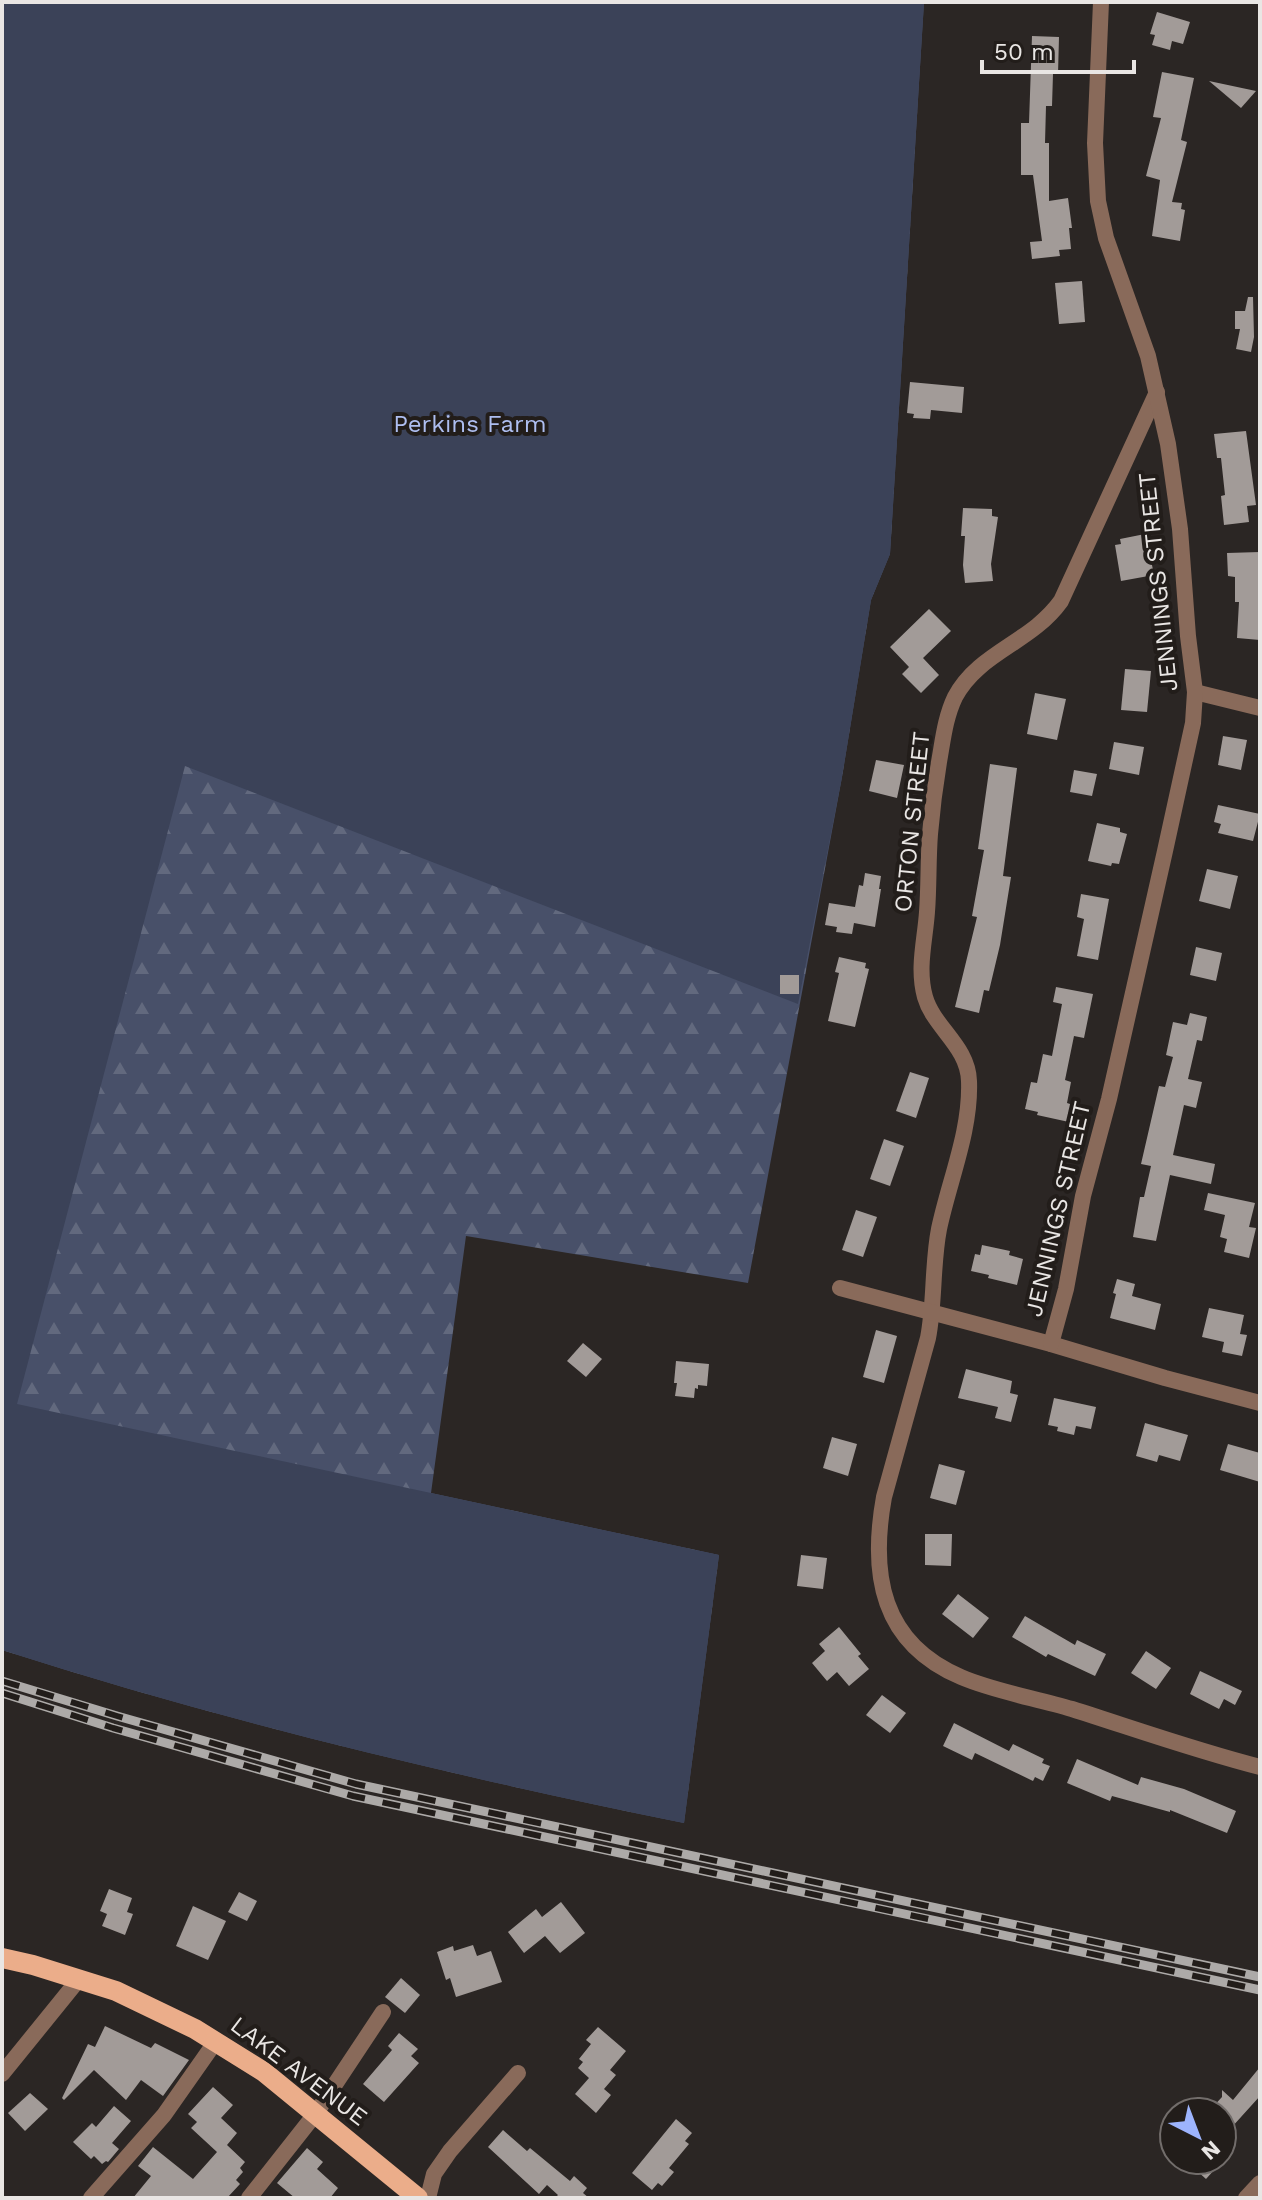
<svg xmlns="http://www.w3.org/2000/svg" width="1262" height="2200" font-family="'Work Sans',sans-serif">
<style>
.forest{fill:url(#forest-firs)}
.park{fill:#3b4258}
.building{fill:#a29b98}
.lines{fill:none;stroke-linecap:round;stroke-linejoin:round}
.minor{stroke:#896a5a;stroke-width:16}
.primary{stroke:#ebad8a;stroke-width:20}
.rail-casing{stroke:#adaaa8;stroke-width:9}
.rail{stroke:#221d1a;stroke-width:6;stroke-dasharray:18;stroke-linecap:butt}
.labels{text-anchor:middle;stroke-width:8;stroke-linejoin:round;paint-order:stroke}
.park-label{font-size:24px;fill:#aebef0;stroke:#221d1a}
.street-label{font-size:24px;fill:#e9e6e4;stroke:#221d1a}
</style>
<defs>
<pattern id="forest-firs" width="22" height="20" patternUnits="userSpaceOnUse" patternTransform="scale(2)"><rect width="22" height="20" fill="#485069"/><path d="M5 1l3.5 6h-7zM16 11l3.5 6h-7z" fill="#62697e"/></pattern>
</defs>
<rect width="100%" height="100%" fill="#2b2624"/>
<!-- forest -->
<path class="forest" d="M2,2H924L890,554L871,600L842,777L748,1283L466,1236L431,1493L719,1555L684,1823C454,1776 226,1722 2,1650Z"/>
<!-- park -->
<path class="park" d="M2,2H924L890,554L871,600L842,777L798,1004L185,766L17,1404L719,1555L684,1823C454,1776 226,1722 2,1650Z"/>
<!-- building -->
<g class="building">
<polygon points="1157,12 1190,22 1183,44 1172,41 1170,50 1152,45 1155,35 1150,34"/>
<polygon points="1032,36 1059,37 1058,74 1053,74 1052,106 1046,106 1045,143 1049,143 1049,201 1068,198 1072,228 1069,228 1071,249 1059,250 1060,256 1032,259 1030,242 1042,241 1033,175 1021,175 1021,123 1029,123"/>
<polygon points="1162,72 1194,78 1181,140 1187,142 1172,202 1182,203 1181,209 1185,210 1180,241 1152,236 1160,180 1146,176 1161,118 1153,117"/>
<polygon points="1209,81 1256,91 1241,108"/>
<polygon points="1082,281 1085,322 1059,324 1055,283"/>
<polygon points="1248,297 1253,297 1254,337 1251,352 1236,349 1240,329 1235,329 1235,311 1245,311"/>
<polygon points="910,382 964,387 962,413 931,410 930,419 913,418 914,414 907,413"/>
<polygon points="1246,431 1256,505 1247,506 1249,522 1224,525 1221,496 1225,495 1221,458 1217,458 1214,434"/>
<polygon points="963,508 992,509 992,516 998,517 991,564 993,581 965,583 963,565 965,536 961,536"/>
<polygon points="1145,534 1146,555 1150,555 1154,575 1121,581 1115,545 1121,544 1120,539"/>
<polygon points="1260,552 1260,640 1237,638 1239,602 1235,602 1235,577 1228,576 1227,553"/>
<polygon points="929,609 951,631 923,658 939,675 921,693 902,674 909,667 890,647"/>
<polygon points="1125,669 1151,671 1147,712 1121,710"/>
<polygon points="1035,693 1066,699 1057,740 1027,734"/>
<polygon points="1223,736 1247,740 1241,770 1218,765"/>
<polygon points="1114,742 1144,747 1139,775 1109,769"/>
<polygon points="876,760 904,765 897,798 869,791"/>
<polygon points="990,764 1017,768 1003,876 1011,877 1000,945 989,991 984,990 979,1013 955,1007 977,917 972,916 984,850 978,849"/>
<polygon points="1074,770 1097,774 1092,796 1070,792"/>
<polygon points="1218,805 1260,814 1253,841 1218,833 1221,824 1214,822"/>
<polygon points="1097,823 1120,828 1120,832 1127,834 1119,864 1112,863 1111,866 1088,861"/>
<polygon points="1207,869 1238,876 1230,909 1199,901"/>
<polygon points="865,873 881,876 879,889 881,889 875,927 854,923 852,934 836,932 837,927 825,925 829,903 855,907 859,885 863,886"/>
<polygon points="1081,894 1109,899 1098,960 1077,956 1084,919 1077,917"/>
<polygon points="1196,947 1222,953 1216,981 1190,975"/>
<polygon points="839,957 866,963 865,968 869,969 855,1027 828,1021 839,973 835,972"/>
<rect x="780" y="975" width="19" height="19"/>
<polygon points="1056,987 1093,994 1084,1038 1074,1036 1065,1080 1071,1082 1067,1103 1073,1105 1069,1122 1037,1115 1038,1112 1025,1109 1031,1082 1037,1083 1043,1054 1052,1056 1062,1004 1053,1002"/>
<polygon points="1190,1013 1207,1017 1202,1041 1197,1040 1188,1079 1202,1082 1196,1108 1184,1105 1173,1155 1215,1164 1211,1184 1170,1175 1156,1241 1133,1237 1140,1197 1144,1197 1151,1166 1141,1164 1159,1086 1165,1087 1173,1057 1166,1055 1173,1022 1187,1025"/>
<polygon points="910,1072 929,1078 916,1118 896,1111"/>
<polygon points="884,1139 904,1146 890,1186 870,1179"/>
<polygon points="1208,1193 1255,1203 1249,1227 1256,1228 1249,1258 1224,1252 1227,1239 1220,1237 1225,1215 1204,1210"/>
<polygon points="856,1210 877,1217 863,1257 842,1250"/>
<polygon points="982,1245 1010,1251 1009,1255 1023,1259 1017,1285 988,1278 989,1275 971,1271 975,1254 980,1255"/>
<polygon points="1117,1279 1135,1284 1132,1296 1161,1304 1155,1330 1110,1318 1116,1294 1113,1293"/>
<polygon points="1209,1308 1244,1315 1240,1334 1247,1335 1242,1356 1222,1352 1224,1342 1202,1337"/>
<polygon points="876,1330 897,1336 884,1383 863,1377"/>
<polygon points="583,1343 602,1359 586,1377 567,1361"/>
<polygon points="676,1361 709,1364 707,1386 698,1385 698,1389 695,1388 694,1398 675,1396 677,1383 674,1383"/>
<polygon points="966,1369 1012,1381 1010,1393 1018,1395 1011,1422 995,1418 998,1407 958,1398"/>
<polygon points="1054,1398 1096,1407 1091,1429 1076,1426 1074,1435 1057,1431 1058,1427 1048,1425"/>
<polygon points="1145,1423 1188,1435 1180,1461 1159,1455 1157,1462 1136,1456"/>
<polygon points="832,1437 857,1444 848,1476 823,1468"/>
<polygon points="1228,1444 1260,1453 1260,1482 1220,1470"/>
<polygon points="939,1464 965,1471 956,1505 930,1498"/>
<polygon points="925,1534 952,1534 951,1566 925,1565"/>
<polygon points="801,1555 827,1558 823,1589 797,1586"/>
<polygon points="958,1594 989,1618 973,1638 942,1614"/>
<polygon points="1025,1616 1075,1645 1077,1640 1106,1654 1095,1676 1048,1654 1046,1657 1012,1637"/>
<polygon points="839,1627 861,1654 858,1656 869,1669 849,1686 837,1672 827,1681 812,1663 825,1651 819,1644"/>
<polygon points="1146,1651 1171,1668 1156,1689 1131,1673"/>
<polygon points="1200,1671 1242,1691 1235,1705 1224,1699 1219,1709 1190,1694"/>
<polygon points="882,1695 906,1713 890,1733 866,1715"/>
<polygon points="954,1723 1009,1751 1013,1744 1044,1759 1042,1763 1050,1766 1043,1781 1035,1777 1033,1781 975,1753 972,1760 943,1746"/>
<polygon points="1077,1759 1138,1785 1141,1777 1184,1789 1236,1811 1227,1833 1170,1810 1170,1812 1112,1796 1110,1801 1067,1783"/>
<polygon points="109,1889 132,1898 127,1912 133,1914 125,1935 102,1926 107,1914 100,1911"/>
<polygon points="239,1892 257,1901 247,1921 228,1912"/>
<polygon points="561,1902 585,1933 560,1953 545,1936 524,1953 508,1932 536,1909 542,1917"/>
<polygon points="193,1906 226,1921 208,1960 176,1946"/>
<polygon points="473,1945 477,1956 491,1951 502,1982 456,1997 450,1978 446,1980 437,1952 453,1946 454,1951"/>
<polygon points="401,1978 420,1995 405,2013 385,1997"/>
<polygon points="105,2026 151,2048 155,2043 189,2060 163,2096 141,2080 126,2100 94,2070 64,2100 62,2098 88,2044 95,2047"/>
<polygon points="598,2027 626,2051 610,2070 616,2075 604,2089 611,2095 596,2113 575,2094 589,2078 578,2068 583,2062 579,2059 591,2044 586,2040"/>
<polygon points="399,2033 418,2049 411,2056 419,2063 384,2102 363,2084 392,2050 388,2046"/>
<polygon points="1260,2067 1260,2096 1222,2138 1222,2112 1208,2112 1222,2097 1222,2090 1233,2100"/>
<polygon points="213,2087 233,2105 221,2118 237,2133 227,2145 245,2162 240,2168 243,2172 236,2180 240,2184 227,2198 133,2198 151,2176 138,2166 153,2147 193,2179 217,2152 191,2128 197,2122 188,2114"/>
<polygon points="30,2093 48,2109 25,2131 8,2113"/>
<polygon points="114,2106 131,2121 112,2143 119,2149 108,2162 106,2161 102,2164 94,2156 91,2159 73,2142 92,2123 96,2127"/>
<polygon points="676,2119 692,2133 685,2141 689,2144 669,2168 674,2172 662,2186 658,2183 652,2190 632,2173"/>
<polygon points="503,2130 527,2151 530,2148 570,2181 574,2176 587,2188 583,2193 589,2198 555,2198 558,2195 547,2185 539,2194 488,2147"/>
<polygon points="307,2148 323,2162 317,2169 338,2188 330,2198 295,2198 277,2183"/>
<polygon points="1185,2160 1223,2160 1206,2179"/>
</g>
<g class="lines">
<!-- minor -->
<g class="minor">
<path d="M1157,392L1061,601C1031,643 979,652 955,697C945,718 943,740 939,762C935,786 932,810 930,834C928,860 929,886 927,912C925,941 917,968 925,997C934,1028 968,1046 969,1081C971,1131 949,1181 939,1229C932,1265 935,1302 928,1338L884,1497C870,1574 881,1643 961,1677C996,1692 1036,1698 1072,1709C1135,1729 1197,1751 1260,1767"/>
<polyline points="1195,692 1260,708"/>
<polyline points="840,1288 1051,1344 1165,1378 1260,1403"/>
<polyline points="1051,1344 1066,1289 1083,1196 1109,1099 1165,851 1193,723 1195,692 1188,636 1180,529 1168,444 1148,356 1106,238 1098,201 1095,143 1101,2"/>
<polyline points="2,2074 79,1979"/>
<polyline points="91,2198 164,2115 216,2041"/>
<polyline points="249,2198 316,2113 383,2012"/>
<polyline points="428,2198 434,2174 450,2151 518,2073"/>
<polyline points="1246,2198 1260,2183"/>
</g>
<!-- primary -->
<polyline class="primary" points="2,1958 33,1965 116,1991 195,2029 264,2072 418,2198"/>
<!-- rail casing -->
<g class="rail-casing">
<g id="rail">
<polyline points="2,1681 117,1716 356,1784 1260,1977"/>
<polyline points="2,1693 113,1728 353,1796 1260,1990"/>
</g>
</g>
<!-- rail -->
<use href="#rail" class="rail"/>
</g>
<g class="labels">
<!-- park labels -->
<g class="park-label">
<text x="470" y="432">Perkins Farm</text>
</g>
<!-- street labels -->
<g class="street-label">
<text transform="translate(1158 582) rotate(-96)" y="8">JENNINGS STREET</text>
<text transform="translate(912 822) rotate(-84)" y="8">ORTON STREET</text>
<text transform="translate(1058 1209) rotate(-77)" y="8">JENNINGS STREET</text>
<text transform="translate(299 2071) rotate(37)" y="8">LAKE AVENUE</text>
</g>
</g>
<!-- border -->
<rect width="1262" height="2200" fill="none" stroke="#e9e6e4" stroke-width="8"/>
<!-- north arrow -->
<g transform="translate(1198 2136) rotate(138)"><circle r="38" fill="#221d1a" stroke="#726d6b" stroke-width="2"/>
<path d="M0-6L14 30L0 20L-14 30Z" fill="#9db4fd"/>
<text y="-12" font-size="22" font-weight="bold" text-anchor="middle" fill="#e9e6e4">N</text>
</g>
<!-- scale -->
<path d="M982 60v12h152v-12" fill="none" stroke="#e9e6e4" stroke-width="4"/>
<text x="994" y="60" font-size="24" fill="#e9e6e4" stroke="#221d1a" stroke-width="6" paint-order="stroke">50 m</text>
</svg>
